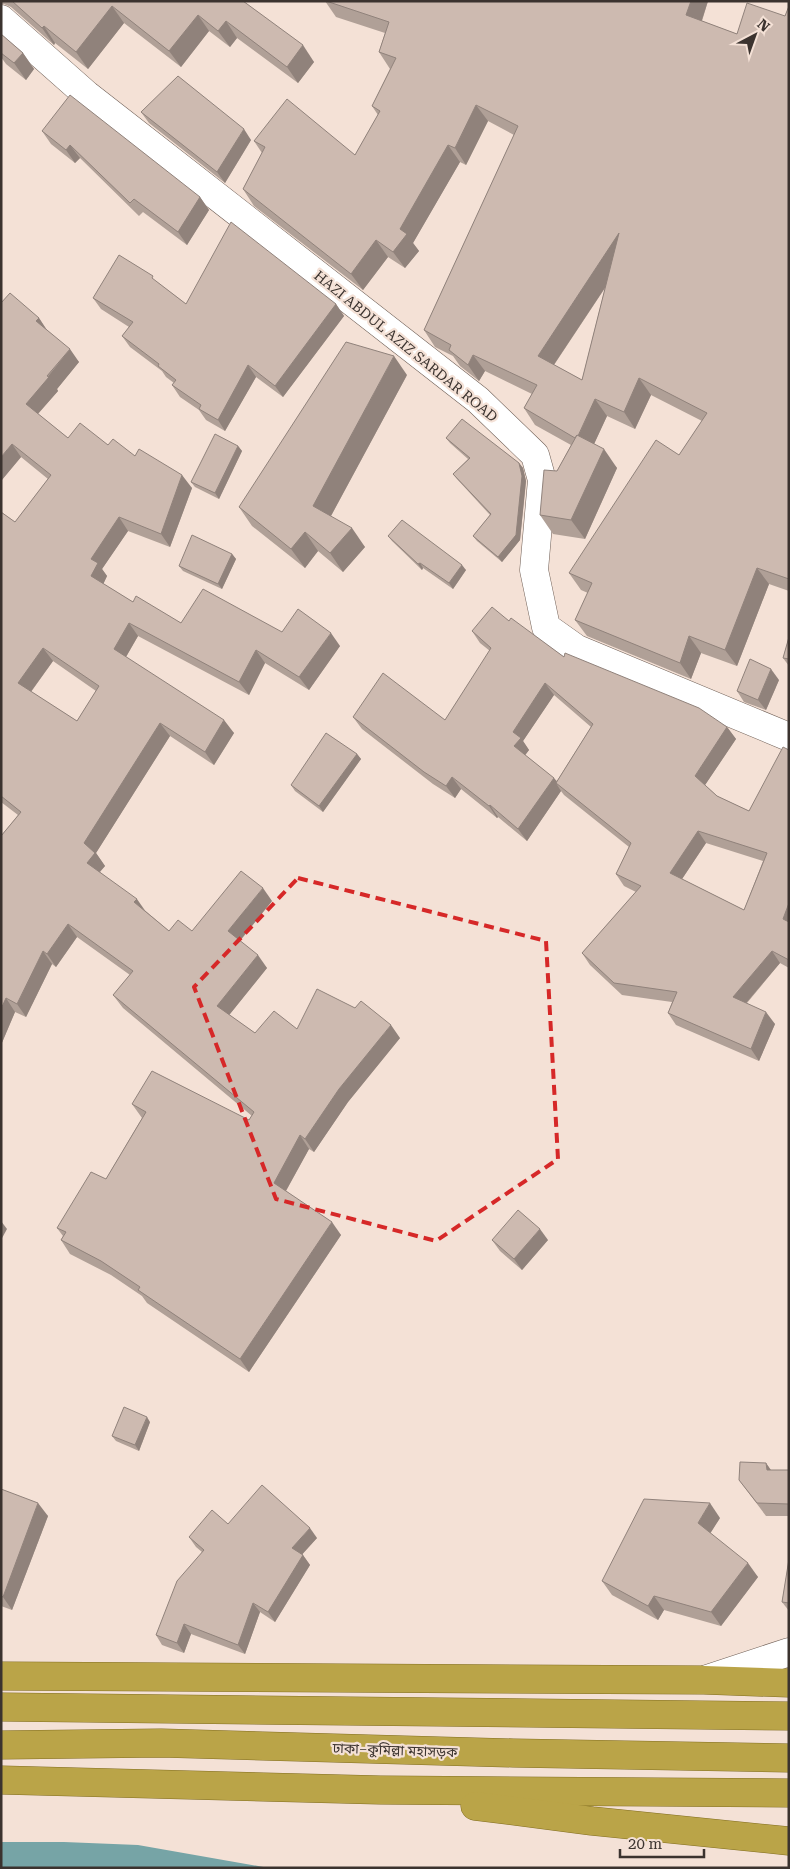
<svg xmlns="http://www.w3.org/2000/svg" width="790" height="1869" font-family="'Roboto Serif','Noto Sans Bengali',serif">
<style>
.water{fill:#76a4a6}
.lines{fill:none;stroke-linecap:round;stroke-linejoin:round}
.minor-casing{stroke:#6e5e55;stroke-width:29}
.tertiary-casing{stroke:#6e5e55;stroke-width:29}
.trunk-casing{stroke:#826e22;stroke-width:29}
.minor{stroke:#fff;stroke-width:28}
.tertiary{stroke:#fff;stroke-width:28}
.trunk{stroke:#baa448;stroke-width:28}
.wall{fill:#b0a097;fill-rule:evenodd}
.shaded-wall{fill:#90827b}
.building{fill:#cdbab0;stroke:#90827b;fill-rule:evenodd}
.marked{fill:none;stroke:#d62828;stroke-width:4;stroke-dasharray:10 6;stroke-linejoin:round}
.labels{text-anchor:middle;stroke-width:4.5;stroke-linejoin:round;paint-order:stroke}
.street-label{font-size:14px;fill:#3b332f;stroke:#f4e1d6}
</style>
<rect width="100%" height="100%" fill="#f4e1d6"/>
<!-- water -->
<polygon class="water" points="1,1842 64,1842 138,1845 269,1868 1,1868"/>
<g class="lines">
<!-- minor casing -->
<g class="minor-casing">
<polyline id="minor" points="1,19 87,95 478,400 535,455 542,480 534,570 546,627 577,649 789,737"/>
</g>
<!-- tertiary casing -->
<g class="tertiary-casing">
<polyline id="tertiary" points="707,1679 789,1652"/>
</g>
<!-- trunk casing -->
<g class="trunk-casing">
<g id="trunk">
<polyline points="1,1676 704,1680 789,1683"/>
<polyline points="1,1707 789,1716"/>
<polyline points="1,1745 161,1743 513,1753 789,1758"/>
<polyline points="1,1780 380,1790 789,1793"/>
<polyline points="475,1806 592,1821 789,1841"/>
</g>
</g>
<!-- minor -->
<use href="#minor" class="minor"/>
<!-- tertiary -->
<use href="#tertiary" class="tertiary"/>
<!-- trunk -->
<use href="#trunk" class="trunk"/>
</g>
<!-- wall -->
<g class="wall">
<polygon points="1,1 243,1 314,62 298,83 237,38 230,47 209,31 181,67 124,23 88,69 55,43 54,45 11,7 4,4 1,4"/>
<path d="M325,1H708L702,21L737,34L785,16L789,6V591L769,584L737,666L701,653L691,679L587,636L575,620L588,593L581,590L569,573L679,455L702,421L651,395L635,429L607,416L594,444L617,468L585,539L553,534L540,515L557,471L571,445L535,425L524,408L532,394L485,371L479,381L460,366L453,356L435,347L424,330L514,135L488,121L466,165L460,162L413,243L419,251L405,268L388,257L363,290L254,206L243,189L262,153L254,141L355,155L378,115L372,106L390,69L379,52L385,33L336,17ZM605,288L582,380L554,365Z"/>
<polygon points="1,34 23,53 34,69 26,80 6,64 1,57"/>
<polygon points="141,112 251,140 225,183 149,123"/>
<polygon points="42,131 200,197 209,210 187,245 143,212 139,216 80,158 75,163 51,144"/>
<polygon points="157,282 186,304 336,304 344,316 283,397 256,377 225,431 206,420 199,410 180,397 172,385 174,383 166,377 162,371 130,347 122,336 129,327 101,309 93,298"/>
<path d="M39,318L47,330L79,362L57,389L58,391L38,414L68,438L108,445L135,456L192,488L170,547L128,531L102,569L107,576L103,584L133,602L181,623L282,632L340,646L309,690L265,663L249,695L138,636L126,657L234,733L214,765L170,736L96,853L105,866L100,872L169,931H192L272,901L240,941L267,968L229,1015L255,1033L297,1029L400,1038L348,1102L314,1152L309,1149L286,1191L341,1235L249,1372L147,1303L142,1296L111,1275L70,1254L61,1240L63,1236L57,1228L106,1179L142,1118L132,1104L249,1120L252,1116L123,1008L113,995L130,975L77,937L56,967L52,964L26,1017L15,1012L1,1045V836L18,815L1,802V512L15,522L48,479L21,457L1,481ZM53,661L96,691L77,721L31,692Z"/>
<polygon points="407,375 331,516 365,547 343,572 318,551 305,568 252,526 239,507"/>
<polygon points="446,438 519,463 523,468 526,481 520,540 502,562 477,541 473,536 490,515 457,479 453,474 468,459 450,443"/>
<polygon points="238,446 242,451 219,499 195,487 191,482"/>
<polygon points="388,536 466,570 453,589 423,568 422,570 392,541"/>
<polygon points="232,554 236,559 222,589 183,571 179,566"/>
<path d="M509,621L564,657L727,727L736,739L705,785L717,796L749,811L789,750V968L780,963L747,1003L775,1024L759,1061L676,1025L668,1013L672,1002L622,995L590,965L582,953L636,892L624,886L616,874L629,847L564,795L561,791L527,841L498,817L497,818L461,789L455,798L433,784L362,729L353,717L445,720L490,651L480,643L472,631ZM554,695L591,727L557,781L525,755L529,750L523,741ZM706,843L763,861L744,910L682,879Z"/>
<polygon points="789,637 789,666 783,658"/>
<polygon points="779,680 766,710 744,702 737,691"/>
<polygon points="357,754 361,759 323,812 295,791 291,785"/>
<polygon points="492,1240 548,1240 522,1270 500,1251"/>
<polygon points="150,1422 139,1451 116,1441 112,1436"/>
<polygon points="766,1463 771,1470 789,1470 789,1516 766,1516 739,1480"/>
<polygon points="1,1489 48,1516 12,1610 1,1606"/>
<polygon points="720,1518 710,1533 758,1577 721,1626 664,1610 658,1620 612,1595 602,1581"/>
<polygon points="228,1524 317,1538 302,1554 310,1565 275,1622 260,1612 245,1654 191,1634 184,1653 162,1645 156,1635 202,1552 196,1547 189,1537"/>
<polygon points="789,1559 789,1611 782,1602"/>
</g>
<!-- shaded-wall -->
<g class="shaded-wall">
<polygon points="691,1 708,1 698,32 686,15"/>
<polygon points="112,6 124,23 88,69 76,52"/>
<polygon points="198,15 209,31 181,67 169,51"/>
<polygon points="226,21 237,38 230,47 218,31"/>
<polygon points="44,26 55,43 54,45 42,28"/>
<polygon points="303,45 314,62 298,83 287,67"/>
<polygon points="23,53 34,69 26,80 14,63"/>
<polygon points="476,105 488,121 466,165 455,148"/>
<polygon points="244,129 251,140 225,183 217,172"/>
<polygon points="70,145 80,158 75,163 66,150"/>
<polygon points="448,145 460,162 413,243 419,251 405,268 393,252 400,229"/>
<polygon points="200,197 209,210 187,245 178,232"/>
<polygon points="619,233 630,250 549,372 538,356"/>
<polygon points="376,240 388,257 363,290 351,274"/>
<polygon points="336,304 344,316 283,397 275,386"/>
<polygon points="39,318 48,332 36,321"/>
<polygon points="70,349 79,362 57,389 58,391 35,417 26,404"/>
<polygon points="473,355 485,371 479,381 468,365"/>
<polygon points="394,356 407,375 326,525 313,506"/>
<polygon points="248,365 256,377 225,431 218,420"/>
<polygon points="639,378 651,395 635,429 624,412"/>
<polygon points="595,399 607,416 589,455 577,439"/>
<polygon points="12,444 21,457 1,481 1,457"/>
<polygon points="238,446 242,451 219,499 215,493"/>
<polygon points="604,449 617,468 585,539 571,520"/>
<polygon points="519,463 523,468 526,481 520,540 502,562 498,557"/>
<polygon points="182,475 192,488 170,547 161,534"/>
<polygon points="119,517 128,531 102,569 107,576 101,589 91,576 91,559"/>
<polygon points="352,528 365,547 343,572 330,553"/>
<polygon points="305,532 318,551 305,568 291,549"/>
<polygon points="232,554 236,559 222,589 218,584"/>
<polygon points="420,563 423,568 422,570 418,564"/>
<polygon points="462,565 466,570 453,589 449,583"/>
<polygon points="757,568 769,584 737,666 725,650"/>
<polygon points="129,623 138,636 123,662 114,649"/>
<polygon points="331,633 340,646 309,690 299,677"/>
<polygon points="689,636 701,653 691,679 680,663"/>
<polygon points="43,648 53,661 27,697 18,683"/>
<polygon points="256,650 265,663 249,695 239,682"/>
<polygon points="771,669 779,680 766,710 758,700"/>
<polygon points="545,683 554,695 523,741 529,750 523,758 514,746 513,732"/>
<polygon points="224,720 234,733 214,765 205,752"/>
<polygon points="160,723 170,736 96,853 105,866 96,876 87,863 84,843"/>
<polygon points="727,727 736,739 703,788 695,776"/>
<polygon points="357,754 361,759 323,812 319,806"/>
<polygon points="452,777 461,789 455,798 446,786"/>
<polygon points="554,778 561,787 556,783 561,791 527,841 518,829"/>
<polygon points="490,805 498,817 497,818 489,806"/>
<polygon points="698,831 706,843 678,885 670,873"/>
<polygon points="263,888 272,901 237,944 228,931"/>
<polygon points="137,899 146,912 134,902"/>
<polygon points="789,903 789,928 783,919"/>
<polygon points="68,924 77,937 56,967 47,954"/>
<polygon points="43,951 52,964 26,1017 17,1004"/>
<polygon points="772,951 780,963 741,1009 733,997"/>
<polygon points="258,955 267,968 226,1019 217,1006"/>
<polygon points="6,998 15,1012 1,1045 1,1009"/>
<polygon points="766,1012 775,1024 759,1061 751,1049"/>
<polygon points="391,1025 400,1038 348,1102 314,1152 305,1139 339,1089"/>
<polygon points="300,1135 309,1149 283,1196 274,1183"/>
<polygon points="1,1221 7,1229 1,1240"/>
<polygon points="332,1222 341,1235 249,1372 240,1359"/>
<polygon points="540,1229 548,1240 522,1270 514,1259"/>
<polygon points="147,1417 150,1422 139,1451 135,1445"/>
<polygon points="766,1463 774,1475 767,1470"/>
<polygon points="38,1503 48,1516 12,1610 3,1597"/>
<polygon points="710,1503 720,1518 708,1537 698,1523"/>
<polygon points="310,1528 317,1538 299,1558 292,1548"/>
<polygon points="303,1555 310,1565 275,1622 268,1612"/>
<polygon points="748,1563 758,1577 721,1626 711,1612"/>
<polygon points="654,1596 664,1610 658,1620 648,1606"/>
<polygon points="253,1603 260,1612 245,1654 238,1645"/>
<polygon points="184,1624 191,1634 184,1653 177,1643"/>
</g>
<!-- building -->
<g class="building">
<polygon points="12,1 243,1 303,45 287,67 226,21 218,31 198,15 169,51 112,6 76,52 44,26 42,28"/>
<path d="M326,1H691L686,15L737,34L747,3L785,16L789,6V579L757,568L725,650L689,636L680,663L575,620L592,583L569,573L656,440L679,455L707,413L639,378L624,412L595,399L578,436L577,435L575,438L524,408L537,385L473,355L468,365L449,350L451,345L424,330L518,126L476,105L455,148L448,145L400,229L407,234L393,252L376,240L351,274L243,189L265,147L254,141L287,99L355,155L380,111L372,106L396,58L379,52L389,22ZM619,233L582,380L538,356Z"/>
<polygon points="1,34 23,53 14,63 1,53"/>
<polygon points="178,76 244,129 217,172 141,112"/>
<polygon points="70,95 200,197 178,232 134,199 130,203 70,145 66,150 42,131"/>
<polygon points="231,222 336,304 275,386 248,365 218,420 199,409 201,405 172,385 176,380 158,366 159,364 122,336 133,322 93,298 119,255 153,276 152,278 186,304"/>
<path d="M10,293L39,318L36,321L70,349L47,376L49,377L26,404L68,438L80,423L108,445L113,439L135,456L139,449L182,475L161,534L119,517L91,559L98,563L91,576L133,602L136,596L181,623L203,589L282,632L298,609L331,633L299,677L256,650L239,682L129,623L114,649L224,720L205,752L160,723L84,843L95,853L87,863L137,899L134,902L169,931L178,920L192,931L241,871L263,888L228,931L258,955L217,1006L255,1033L274,1011L297,1029L317,989L355,1008L361,1001L391,1025L339,1089L305,1139L300,1135L274,1183L332,1222L240,1359L138,1290L140,1287L101,1261L61,1240L66,1232L57,1228L91,1172L106,1179L146,1112L132,1104L152,1071L249,1120L254,1112L113,995L133,971L68,924L47,954L43,951L17,1004L6,998L1,1009V836L21,812L1,796V512L15,522L51,475L12,444L1,457V303ZM43,648L99,686L77,721L18,683Z"/>
<polygon points="346,342 394,356 313,506 352,528 330,553 305,532 291,549 239,507"/>
<polygon points="462,419 519,463 522,476 516,535 498,557 473,536 491,514 453,474 470,458 446,438"/>
<polygon points="215,434 238,446 215,493 191,482"/>
<polygon points="577,435 604,449 571,520 540,515 544,470 557,471"/>
<polygon points="402,520 462,565 449,583 420,563 418,564 388,536"/>
<polygon points="192,535 232,554 218,584 179,566"/>
<path d="M492,607L509,621L511,618L564,657L565,653L699,708L727,727L695,776L717,796L749,811L783,747L789,750V903L783,919L789,922V960L772,951L733,997L766,1012L751,1049L668,1013L677,992L614,983L582,953L641,886L616,874L631,843L556,783L593,724L545,683L513,732L521,738L514,746L554,778L518,829L490,805L489,806L452,777L446,786L424,772L353,717L383,673L445,720L491,648L472,631ZM698,831L767,853L744,910L670,873Z"/>
<polygon points="789,637 789,659 783,658"/>
<polygon points="750,659 771,669 758,700 737,691"/>
<polygon points="326,733 357,754 319,806 291,785"/>
<polygon points="518,1210 540,1229 514,1259 492,1240"/>
<polygon points="124,1407 147,1417 135,1445 112,1436"/>
<polygon points="740,1462 766,1463 767,1470 789,1470 789,1504 757,1503 739,1480"/>
<polygon points="262,1485 310,1528 292,1548 303,1555 268,1612 253,1603 238,1645 184,1624 177,1643 156,1635 177,1581 204,1550 189,1537 212,1510 228,1524"/>
<polygon points="1,1489 38,1503 3,1597 1,1596"/>
<polygon points="644,1499 710,1503 698,1523 748,1563 711,1612 654,1596 648,1606 602,1581"/>
<polygon points="789,1559 789,1603 782,1602"/>
</g>
<!-- marked area -->
<path class="marked" d="M298,878L546,941L558,1159L436,1241L276,1199L194,987Z"/>
<g class="labels">
<!-- street labels -->
<g class="street-label">
<text transform="translate(406 346) rotate(39)" y="5">HAZI ABDUL AZIZ SARDAR ROAD</text>
<text transform="translate(395 1750) rotate(2)" y="5">ঢাকা–কুমিল্লা মহাসড়ক</text>
</g>
</g>
<!-- border -->
<rect width="790" height="1869" fill="none" stroke="#3b332f" stroke-width="5"/>
<!-- north arrow -->
<g transform="translate(755 35) rotate(41)" stroke="#f4e1d6" stroke-width="4" paint-order="stroke">
<path d="M0-4L9 19L0 12L-9 19Z" fill="#3b332f"/>
<text y="-8" font-size="14" font-weight="bold" text-anchor="middle" fill="#3b332f">N</text>
</g>
<!-- scale -->
<path d="M620 1849v8h84v-8" fill="none" stroke="#3b332f" stroke-width="2.5"/>
<text x="628" y="1849" font-size="15" fill="#3b332f" stroke="#f4e1d6" stroke-width="4" paint-order="stroke">20 m</text>
</svg>
